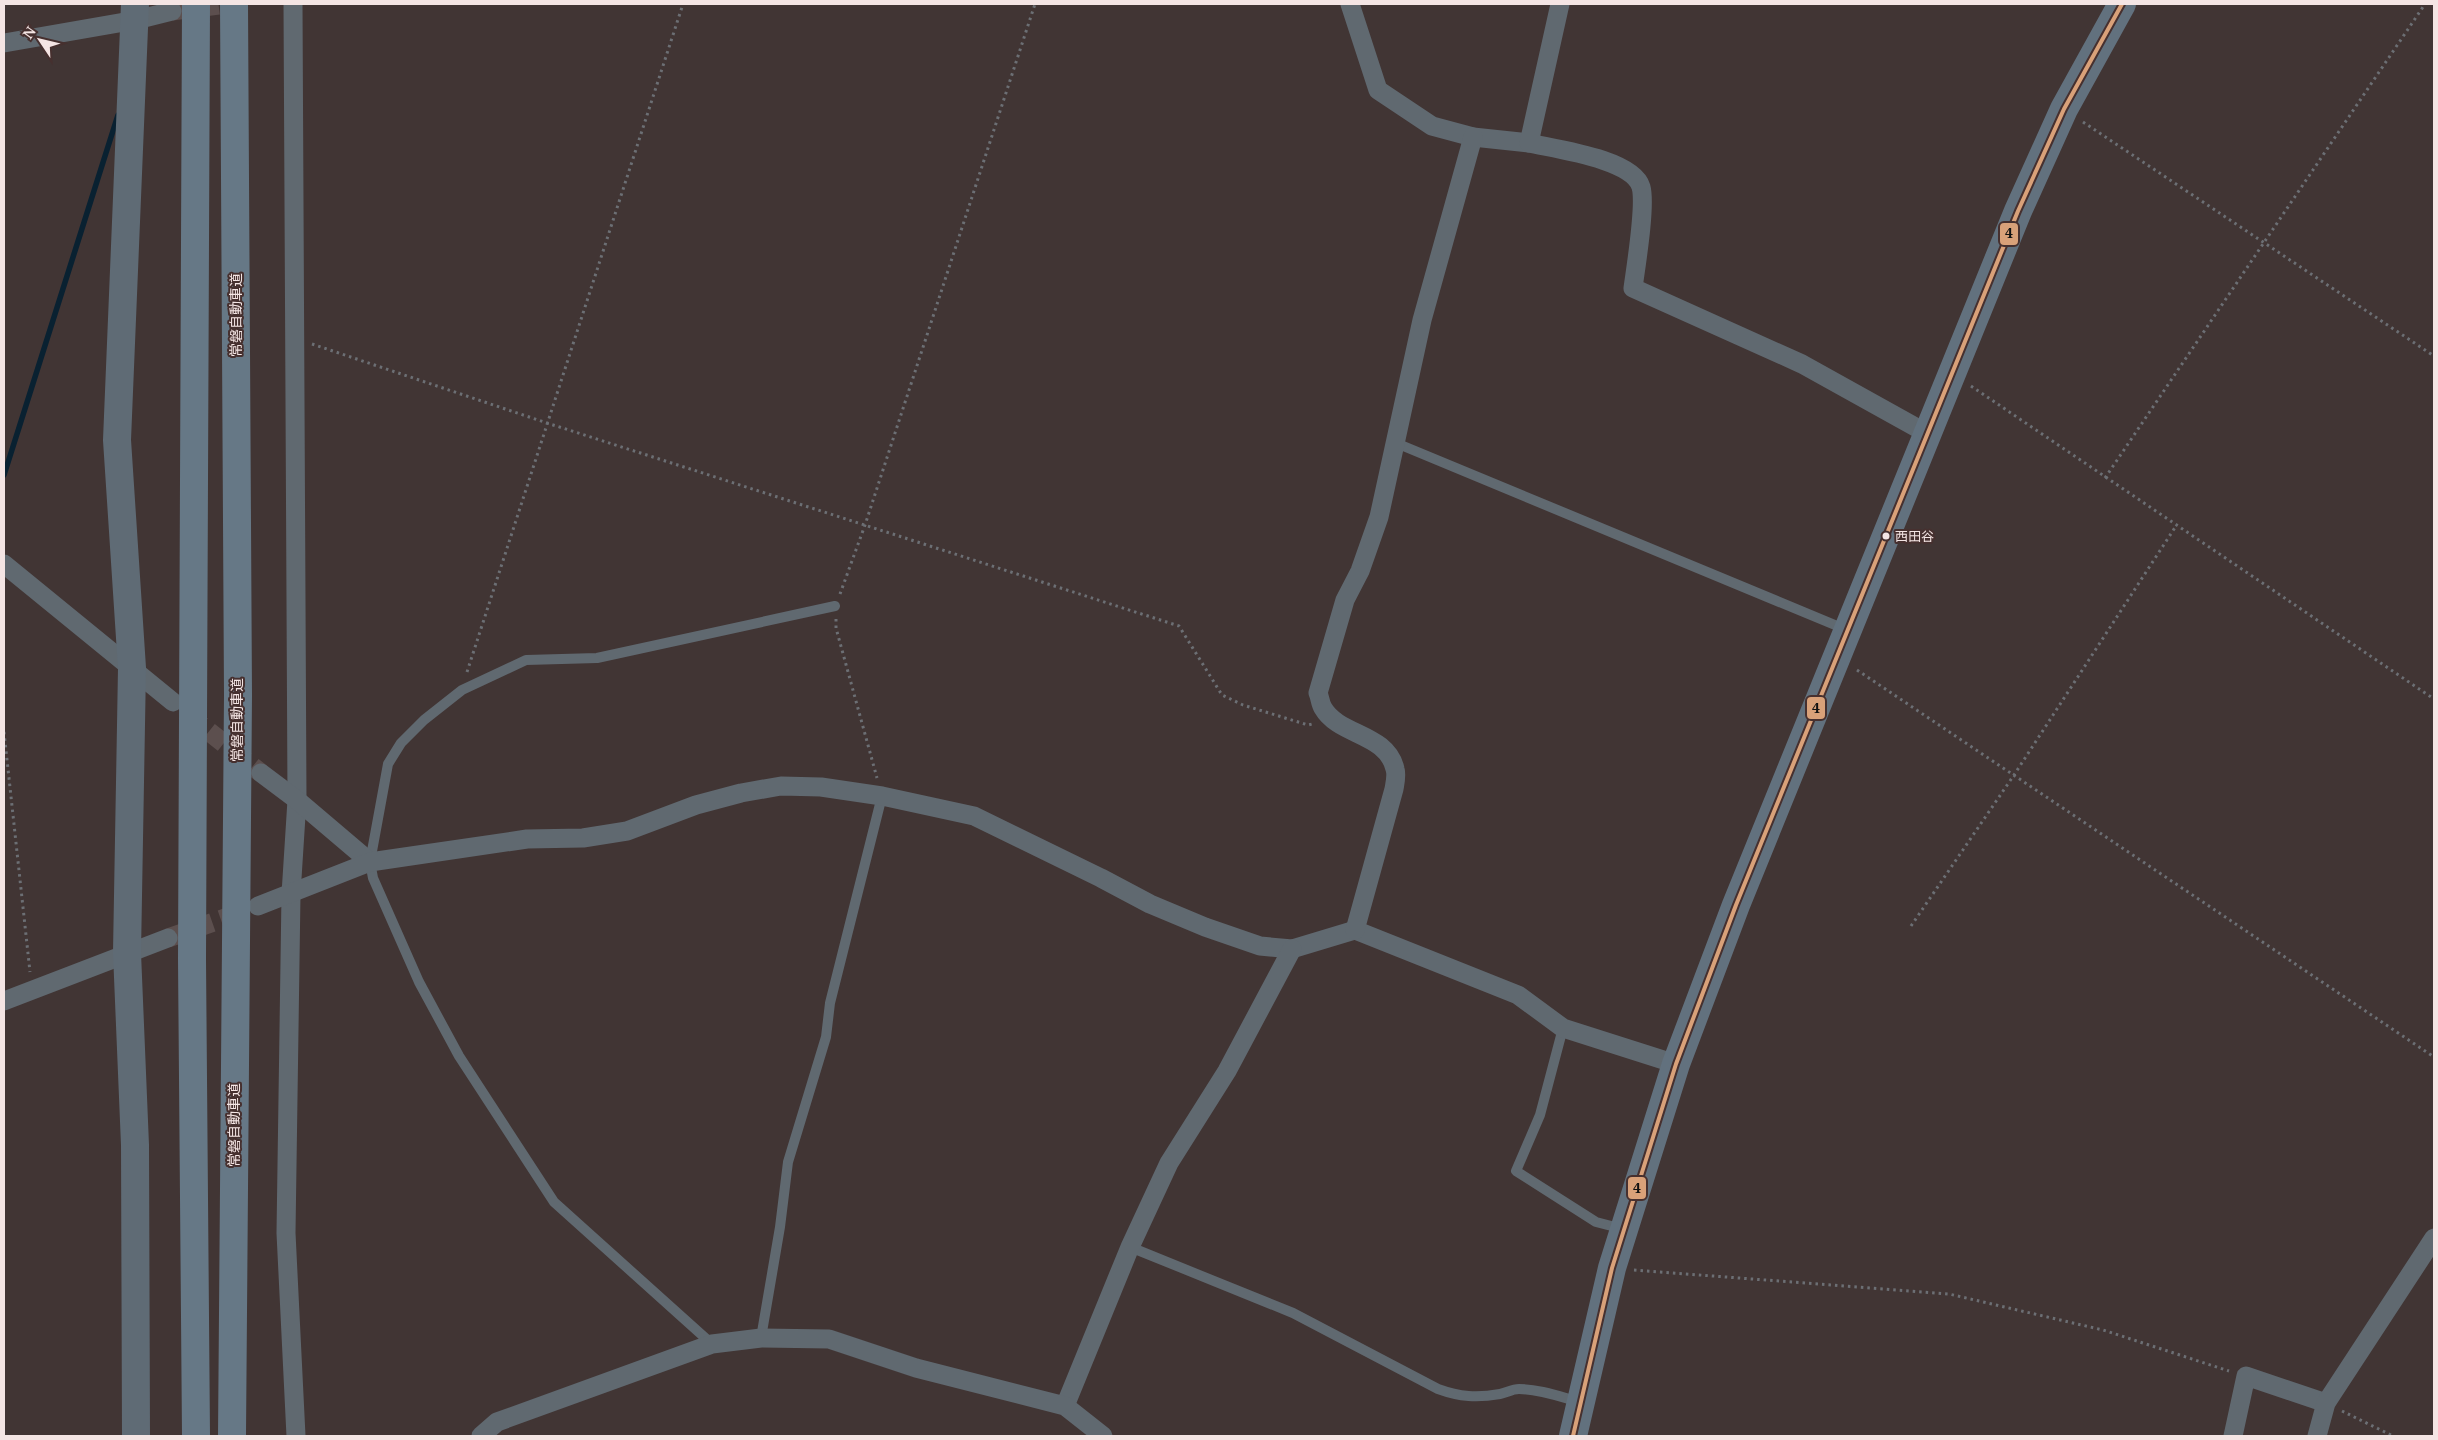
<svg xmlns="http://www.w3.org/2000/svg" width="2438" height="1440" font-family="'Noto Serif','Noto Sans JP',serif">
<style>
.lines{fill:none;stroke-linecap:round;stroke-linejoin:round}
.stream{stroke:#092131;stroke-width:5.5}
.street-tunnel{stroke:#5c4f4e;stroke-width:19;stroke-dasharray:19 9;stroke-linecap:butt}
.path{stroke:#6c6f74;stroke-width:3;stroke-dasharray:2.5 4;stroke-linecap:butt}
.lane{stroke:#606970;stroke-width:10}
.street{stroke:#606970;stroke-width:19}
.secondary{stroke:#5f6b75;stroke-width:28}
.primary{stroke:#62717e;stroke-width:28}
.highway{stroke:#667886;stroke-width:28}
.bus-1-casing{stroke:#46302f;stroke-width:8}
.bus-1{stroke:#d9a179;stroke-width:4}
.bus-dot{fill:#f4e5e4;stroke:#46302f;stroke-width:2}
.labels{text-anchor:middle;stroke-width:4;stroke-linejoin:round;paint-order:stroke}
.bus-label{font-size:13px;fill:#f4e5e4;stroke:#46302f;text-anchor:start}
.street-label{font-size:14px;fill:#f4e5e4;stroke:#46302f}
.line-badge{stroke:#46302f;stroke-width:2}
.pale-badge-label{font-size:14px;text-anchor:middle;font-weight:bold;fill:#111}
</style>
<rect width="100%" height="100%" fill="#413534"/>
<g class="lines">
<!-- stream -->
<polyline class="stream" points="4,475 118,115"/>
<!-- street-tunnel -->
<g class="street-tunnel">
<polyline points="172,11 228,4"/>
<polyline points="187,714 261,773"/>
<polyline points="168,938 245,911"/>
</g>
<!-- path -->
<g class="path">
<polyline points="2083,122 2434,356"/>
<polyline points="312,344 547,423 1179,626 1222,695 1243,705 1308,725 1312,724"/>
<polyline points="1971,386 2434,699"/>
<polyline points="2105,478 2425,4"/>
<polyline points="840,594 865,525 1035,4"/>
<polyline points="836,619 836,628 877,778"/>
<polyline points="1857,670 2434,1057"/>
<polyline points="467,672 683,4"/>
<polyline points="4,732 30,972"/>
<polyline points="1911,926 2014,775 2176,526"/>
<polyline points="1634,1270 1949,1294 2103,1330 2229,1371"/>
<polyline points="2342,1411 2393,1436"/>
</g>
<!-- lane -->
<g class="lane">
<polyline points="1396,443 1847,630"/>
<polyline points="1563,1028 1540,1115 1516,1171 1596,1222 1623,1229"/>
<path d="M1130,1247L1293,1313L1438,1389C1460,1397 1477,1398 1500,1394C1506,1393 1512,1389 1519,1389C1539,1389 1561,1397 1580,1402"/>
<polyline points="761,1338 780,1227 788,1162 826,1037 830,1003 882,796"/>
<polyline points="712,1344 554,1202 459,1056 419,982 373,878 370,862 388,764 401,743 424,720 462,690 526,660 597,658 835,606"/>
</g>
<!-- street -->
<g class="street">
<polyline points="293,4 297,800 291,894 286,1233 296,1436"/>
<polyline points="1350,4 1378,90 1432,126 1473,137 1529,143"/>
<path d="M1560,4L1529,143C1555,149 1633,159 1641,187C1646,205 1636,266 1633,288L1802,364L1928,434"/>
<polyline points="4,43 136,20 172,11"/>
<polyline points="4,564 173,702"/>
<polyline points="261,773 297,800 370,862"/>
<polyline points="258,906 370,862 527,839 583,838 627,831 696,805 741,793 781,786 821,787 882,796 974,816 1101,878 1150,904 1205,927 1260,946 1292,949 1355,930 1518,995 1563,1028 1676,1064"/>
<path d="M1355,930L1394,789C1395,783 1397,775 1395,769C1387,733 1339,736 1323,708C1320,703 1320,697 1318,693L1345,600L1360,571L1379,517L1422,320L1473,137"/>
<polyline points="4,1001 168,938"/>
<polyline points="1065,1406 1130,1247 1169,1163 1227,1071 1292,949"/>
<polyline points="481,1436 497,1422 712,1344 761,1338 829,1339 916,1368 1065,1406 1103,1436"/>
<polyline points="2233,1436 2246,1376 2326,1403"/>
<polyline points="2317,1436 2326,1403 2434,1238"/>
</g>
<!-- secondary -->
<polyline class="secondary" points="135,4 117,440 132,668 127,953 135,1145 136,1436"/>
<!-- primary -->
<polyline class="primary" points="1573,1436 1612,1268 1676,1064 1736,905 2018,211 2064,109 2122,4"/>
<!-- highway -->
<g class="highway">
<polyline points="196,4 192,959 196,1436"/>
<polyline points="232,1436 238,695 234,4"/>
</g>
<!-- bus-1 casing -->
<g class="bus-1-casing">
<polyline id="bus-1" points="1573,1436 1612,1268 1676,1064 1736,905 2018,211 2064,109 2122,4"/>
</g>
<!-- bus-1 -->
<use href="#bus-1" class="bus-1"/>
</g>
<!-- markers -->
<circle class="bus-dot" cx="1886" cy="536" r="4.5"/>
<g class="labels">
<!-- bus labels -->
<g class="bus-label">
<text x="1895" y="541">西田谷</text>
</g>
<!-- street labels -->
<g class="street-label">
<text transform="translate(236 315) rotate(-90)" y="5">常磐自動車道</text>
<text transform="translate(237 720) rotate(-90)" y="5">常磐自動車道</text>
<text transform="translate(234 1125) rotate(-90)" y="5">常磐自動車道</text>
</g>
</g>
<g class="line-badge">
<rect x="1999" y="222" width="20" height="24" rx="5" fill="#d9a179"/>
<rect x="1806" y="696" width="20" height="24" rx="5" fill="#d9a179"/>
<rect x="1627" y="1176" width="20" height="24" rx="5" fill="#d9a179"/>
</g>
<g class="pale-badge-label">
<text x="2009" y="238">4</text>
<text x="1816" y="713">4</text>
<text x="1637" y="1193">4</text>
</g>
<!-- border -->
<rect width="2438" height="1440" fill="none" stroke="#f4e5e4" stroke-width="10"/>
<!-- north arrow -->
<g transform="translate(40 40) rotate(305)" stroke="#46302f" stroke-width="4" paint-order="stroke">
<path d="M0-4L9 19L0 12L-9 19Z" fill="#f4e5e4"/>
<text y="-8" font-size="14" font-weight="bold" text-anchor="middle" fill="#f4e5e4">N</text>
</g>
</svg>
